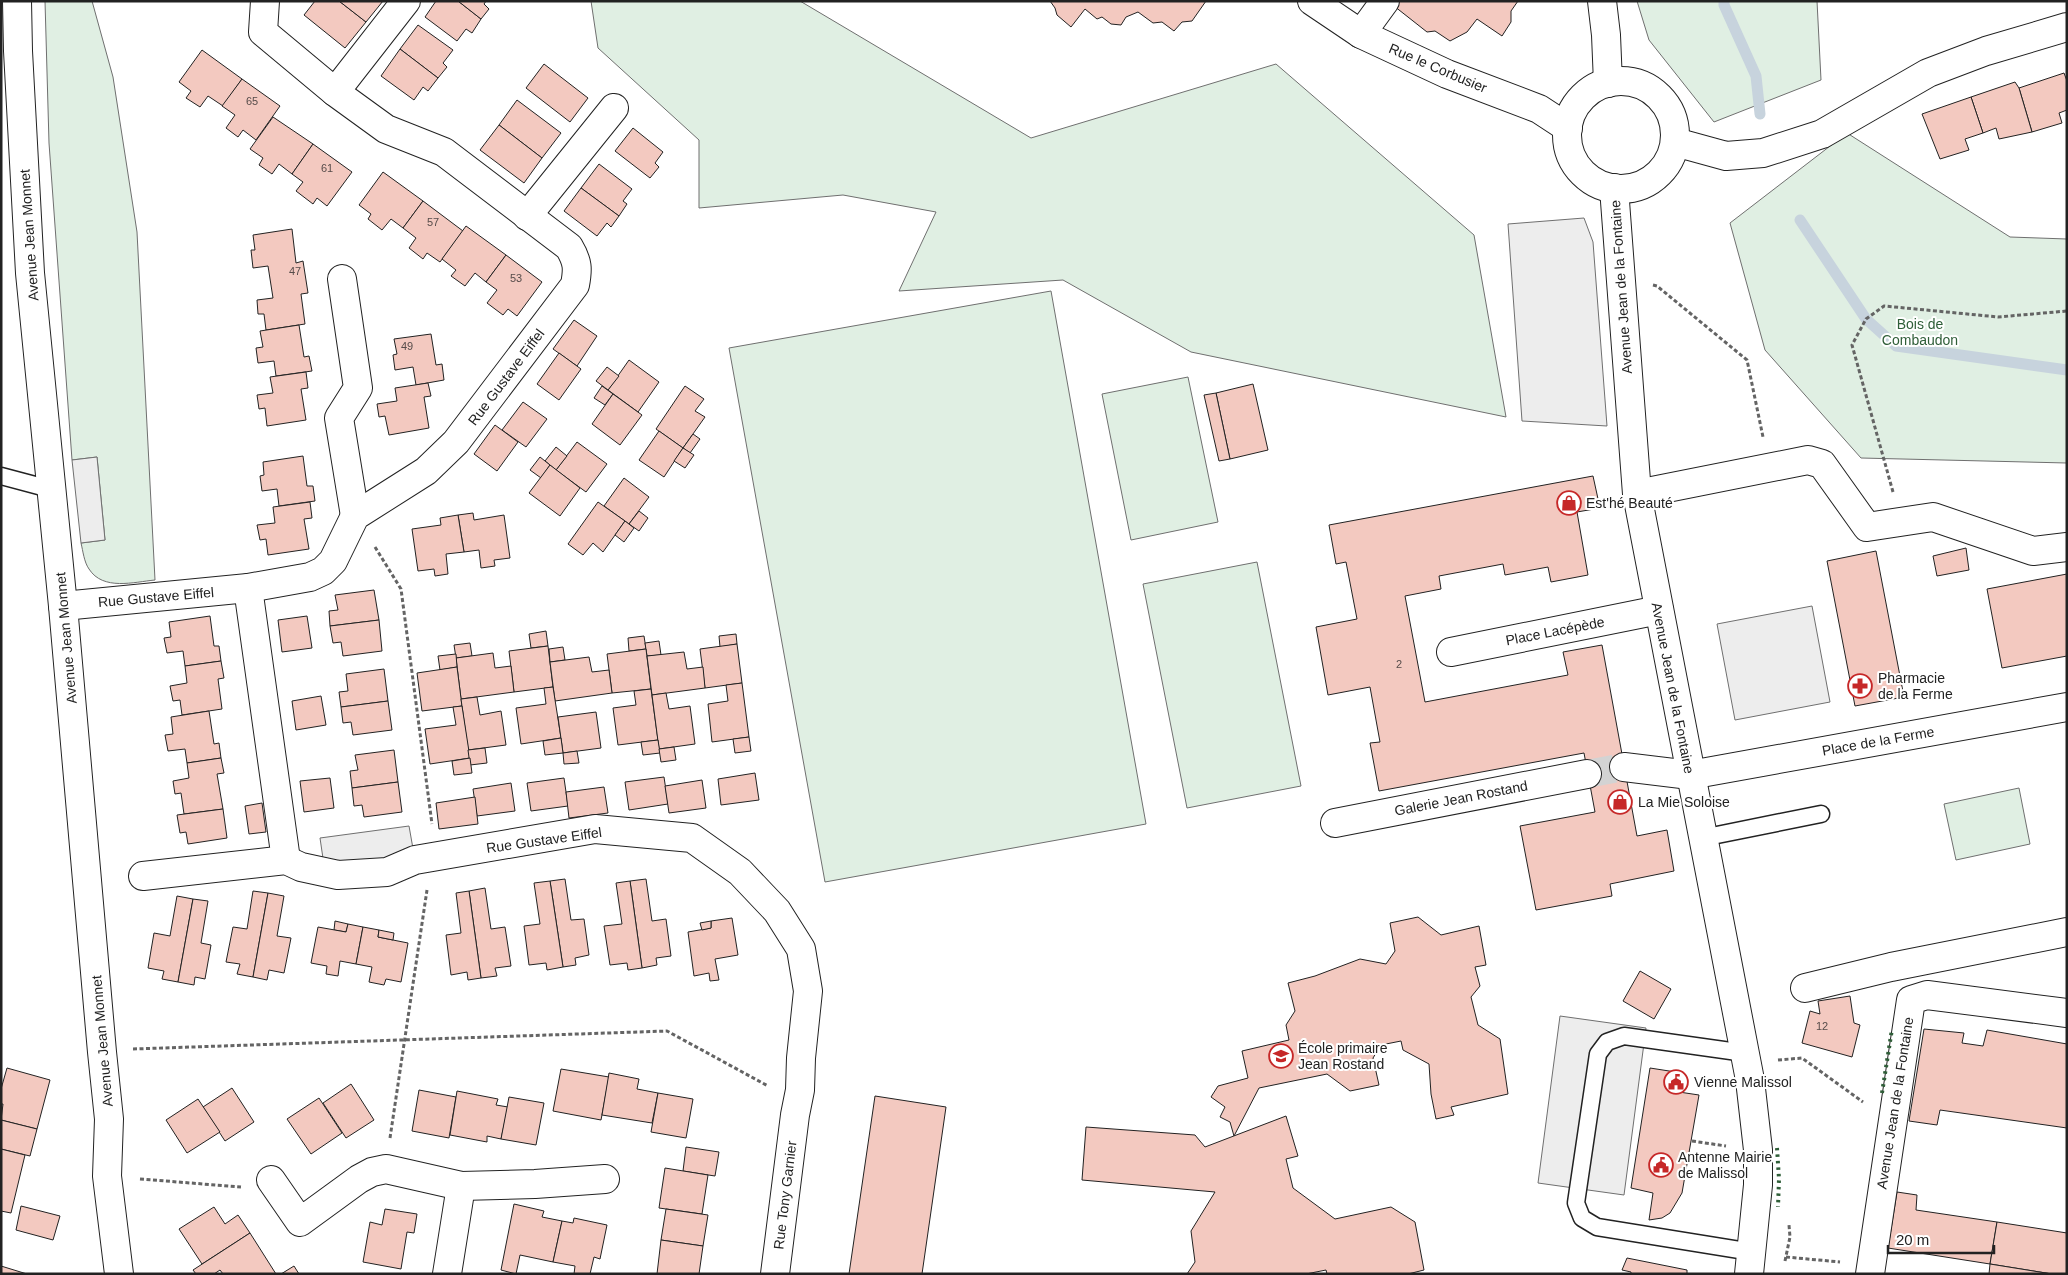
<svg xmlns="http://www.w3.org/2000/svg" width="2068" height="1275" font-family="Arial,sans-serif">
<style>
.green{fill:#e0efe3;stroke:#6f6f6f}
.parking{fill:#ededed;stroke:#6f6f6f}
.lines{fill:none;stroke-linecap:round;stroke-linejoin:round}
.stream{stroke:#c7d3dd;stroke-width:11}
.building{fill:#f3c9c0;stroke:#222}
.minor-tunnel{stroke:#d3d3d3;stroke-width:28;stroke-dasharray:28 14;stroke-linecap:butt}
.service-casing{stroke:#222;stroke-width:19}
.minor-casing{stroke:#222;stroke-width:30}
.path{stroke:#646464;stroke-width:3;stroke-dasharray:4 2.5;stroke-linecap:butt}
.service{stroke:#fff;stroke-width:16}
.minor{stroke:#fff;stroke-width:28}
.hedge{stroke:#2f5e38;stroke-width:4;stroke-dasharray:2.5 4;stroke-linecap:butt}
.labels{text-anchor:middle;stroke-width:4;stroke-linejoin:round;paint-order:stroke}
.number-label{font-size:11px;fill:#564c4a}
.street-label{font-size:14px;fill:#222;stroke:#fff}
.park-label{font-size:14px;fill:#2f5e38;stroke:#fff}
.poi-label{font-size:14px;fill:#222;stroke:#fff;text-anchor:start}
</style>
<rect width="100%" height="100%" fill="#fff"/>
<!-- green -->
<g class="green">
<path d="M45,1H92L113,77L137,232L155,580C134,582 103,591 89,569C84,562 83,551 81,543L105,540L97,457L72,460L49,143Z"/>
<polygon points="591,1 800,1 1031,138 1276,64 1474,235 1506,417 1191,352 1063,280 899,291 936,212 843,195 699,208 699,140 598,48"/>
<polygon points="1637,1 1817,1 1821,80 1714,122 1649,40"/>
<polygon points="1847,133 2010,237 2067,239 2067,463 1861,458 1765,350 1730,223"/>
<polygon points="1051,291 1146,824 825,882 729,348"/>
<polygon points="1188,377 1218,522 1131,540 1102,394"/>
<polygon points="1257,562 1301,786 1187,808 1143,584"/>
<polygon points="2019,788 2030,844 1956,860 1944,804"/>
</g>
<!-- parking -->
<g class="parking">
<polygon points="1584,218 1593,242 1607,426 1522,421 1508,224"/>
<polygon points="97,457 105,540 81,543 72,460"/>
<polygon points="1812,606 1830,702 1735,720 1717,624"/>
<polygon points="409,826 415,860 325,872 320,838"/>
<polygon points="1560,1016 1646,1028 1624,1195 1538,1183"/>
</g>
<g class="lines">
<!-- stream -->
<g class="stream">
<polyline points="1724,1 1724,5 1756,76 1760,114"/>
<polyline points="1800,220 1866,319 1896,346 2067,370"/>
</g>
</g>
<!-- building -->
<g class="building">
<polygon points="315,1 339,1 366,22 345,48 304,15"/>
<polygon points="339,1 383,1 366,22"/>
<polygon points="436,1 458,1 481,19 472,33 466,29 457,41 425,17"/>
<polygon points="458,1 486,1 484,4 489,9 481,19"/>
<polygon points="1050,1 1206,1 1192,21 1182,22 1174,31 1162,22 1153,23 1138,12 1126,17 1121,25 1111,24 1102,17 1097,19 1085,9 1071,27 1057,15 1055,8"/>
<polygon points="1398,1 1518,1 1511,11 1511,22 1502,36 1477,19 1467,32 1450,41 1435,31 1427,32 1394,6"/>
<polygon points="418,25 453,50 443,63 447,67 438,78 400,49"/>
<polygon points="400,49 438,78 428,91 423,87 414,100 381,76"/>
<polygon points="202,50 242,79 223,106 208,96 200,107 186,98 191,91 179,82"/>
<polygon points="544,64 588,98 570,122 526,88"/>
<polygon points="2064,73 2067,81 2067,110 2059,113 2062,123 2032,132 2019,88"/>
<polygon points="242,79 280,106 256,140 243,130 238,137 226,128 235,115 222,106"/>
<polygon points="2015,82 2019,88 2032,132 1999,139 1996,128 1983,133 1971,97"/>
<polygon points="1971,97 1983,133 1965,139 1969,150 1940,159 1922,114"/>
<polygon points="517,100 561,133 542,158 499,125"/>
<polygon points="273,117 313,144 292,174 279,164 272,174 259,165 263,158 250,149"/>
<polygon points="499,125 542,158 524,183 480,150"/>
<polygon points="633,128 663,152 655,163 659,167 650,178 615,151"/>
<polygon points="313,144 352,172 327,206 317,198 313,204 296,191 303,182 292,174"/>
<polygon points="599,164 632,189 623,201 627,204 619,216 581,188"/>
<polygon points="383,172 423,201 403,228 391,219 382,230 368,219 371,214 359,205"/>
<polygon points="581,188 619,216 611,227 607,223 597,236 564,211"/>
<polygon points="423,201 463,231 440,262 427,253 423,259 409,248 416,238 403,228"/>
<polygon points="466,226 506,255 486,282 475,273 465,286 451,276 456,270 442,259"/>
<polygon points="292,229 296,263 303,261 308,293 301,294 305,324 266,330 264,314 258,314 257,300 273,298 268,266 253,268 251,250 255,250 253,235"/>
<polygon points="506,255 542,282 517,316 508,309 503,315 487,303 497,290 486,282"/>
<polygon points="574,320 597,336 577,366 553,349"/>
<polygon points="299,325 304,357 309,356 312,371 276,376 274,361 258,363 256,348 263,347 260,331"/>
<polygon points="431,334 436,365 442,364 444,380 416,385 413,367 395,370 393,355 397,354 394,339"/>
<polygon points="559,353 581,369 559,400 537,384"/>
<polygon points="629,360 659,382 638,412 608,390"/>
<polygon points="607,367 619,376 608,390 596,381"/>
<polygon points="306,372 308,388 301,389 306,420 267,426 265,408 259,409 257,395 273,393 270,377"/>
<polygon points="428,383 431,396 424,397 429,428 389,435 385,416 379,417 377,404 397,401 395,388"/>
<polygon points="1253,384 1268,450 1230,459 1216,393"/>
<polygon points="602,386 613,394 605,405 594,398"/>
<polygon points="685,386 704,399 695,411 705,417 683,448 656,429"/>
<polygon points="1216,393 1230,459 1219,461 1204,395"/>
<polygon points="613,394 642,415 620,445 592,424"/>
<polygon points="523,402 547,419 526,447 502,430"/>
<polygon points="495,425 518,442 497,471 474,454"/>
<polygon points="659,431 683,448 664,477 639,460"/>
<polygon points="693,434 700,439 690,453 683,448"/>
<polygon points="577,442 607,464 586,492 556,470"/>
<polygon points="556,447 567,456 556,470 545,461"/>
<polygon points="683,448 694,455 685,468 674,461"/>
<polygon points="303,456 307,486 313,486 315,501 279,506 277,489 262,491 260,476 264,475 263,462"/>
<polygon points="540,457 550,465 541,478 530,470"/>
<polygon points="550,465 580,488 560,516 529,493"/>
<polygon points="1593,476 1600,508 1577,512 1588,575 1551,582 1548,567 1505,575 1503,564 1439,576 1441,589 1405,596 1425,702 1568,675 1563,652 1602,645 1637,836 1667,830 1674,871 1610,884 1612,896 1536,910 1520,826 1595,812 1584,753 1379,791 1370,743 1380,742 1370,687 1328,695 1316,627 1357,619 1346,562 1336,564 1329,525"/>
<polygon points="624,478 649,497 629,524 604,506"/>
<polygon points="310,502 312,518 304,519 309,549 268,555 266,539 260,540 257,525 275,523 273,507"/>
<polygon points="598,502 625,521 603,552 593,543 583,555 568,544"/>
<polygon points="639,511 648,518 639,531 629,524"/>
<polygon points="473,513 474,520 504,515 510,558 494,560 495,566 481,568 479,550 464,552 458,515"/>
<polygon points="458,515 464,552 446,554 448,574 435,576 434,569 418,571 412,529 441,525 440,518"/>
<polygon points="625,521 634,528 624,542 615,535"/>
<polygon points="1966,548 1969,570 1937,576 1933,556"/>
<polygon points="1876,551 1904,697 1855,706 1827,561"/>
<polygon points="2067,574 2067,656 2002,668 1987,589"/>
<polygon points="374,590 379,620 330,626 329,611 338,610 335,595"/>
<polygon points="210,616 214,646 219,646 221,661 185,666 183,651 167,653 164,638 171,637 169,622"/>
<polygon points="307,616 312,648 282,652 278,620"/>
<polygon points="379,620 382,651 343,656 341,642 333,643 330,626"/>
<polygon points="546,631 548,646 531,648 529,634"/>
<polygon points="736,634 737,644 720,647 719,636"/>
<polygon points="644,636 646,649 629,651 628,638"/>
<polygon points="659,641 661,655 647,656 645,643"/>
<polygon points="470,643 472,656 456,658 454,645"/>
<polygon points="737,644 742,683 705,688 700,649"/>
<polygon points="548,646 553,687 514,692 509,651"/>
<polygon points="563,647 565,660 550,662 549,649"/>
<polygon points="646,649 651,689 612,693 607,654"/>
<polygon points="684,652 687,669 703,667 705,688 652,695 647,656"/>
<polygon points="493,653 495,668 511,666 514,692 461,699 456,658"/>
<polygon points="456,654 457,667 440,670 438,656"/>
<polygon points="589,657 592,672 609,670 612,693 555,701 550,662"/>
<polygon points="221,661 224,678 218,679 222,709 182,715 180,700 173,701 170,686 187,683 185,666"/>
<polygon points="457,667 462,706 422,711 417,673"/>
<polygon points="384,669 388,701 341,707 339,692 348,691 346,674"/>
<polygon points="742,683 749,737 712,742 708,704 728,701 726,685"/>
<polygon points="553,687 561,738 521,744 516,708 546,704 544,688"/>
<polygon points="651,689 658,740 618,745 613,708 636,705 634,691"/>
<polygon points="666,693 669,709 690,706 695,744 659,749 652,695"/>
<polygon points="321,696 326,725 296,730 292,701"/>
<polygon points="477,697 480,715 501,711 506,745 468,750 461,699"/>
<polygon points="388,701 392,730 353,735 351,722 343,723 341,707"/>
<polygon points="462,706 470,758 430,764 425,729 456,725 453,707"/>
<polygon points="209,711 214,744 219,743 221,758 187,763 185,749 168,751 165,735 173,734 171,717"/>
<polygon points="596,712 601,748 563,753 558,717"/>
<polygon points="749,737 751,751 735,753 733,739"/>
<polygon points="561,738 563,753 545,755 543,741"/>
<polygon points="658,740 660,753 643,755 641,742"/>
<polygon points="674,747 676,760 661,762 659,749"/>
<polygon points="485,748 487,763 470,765 468,750"/>
<polygon points="394,750 398,782 352,788 350,771 358,770 355,755"/>
<polygon points="577,751 579,763 564,764 563,753"/>
<polygon points="221,758 224,773 217,774 223,809 184,814 181,793 175,794 173,781 189,778 187,763"/>
<polygon points="470,758 472,773 454,775 452,761"/>
<polygon points="755,773 759,800 721,805 718,779"/>
<polygon points="664,777 668,804 629,810 625,782"/>
<polygon points="330,778 334,808 304,812 300,781"/>
<polygon points="564,778 568,806 531,811 527,783"/>
<polygon points="702,780 706,808 669,813 665,786"/>
<polygon points="398,782 402,812 364,817 362,805 354,806 352,788"/>
<polygon points="511,783 515,811 477,816 473,789"/>
<polygon points="604,787 608,813 569,818 566,792"/>
<polygon points="475,797 478,824 439,829 436,803"/>
<polygon points="262,803 266,832 249,834 245,806"/>
<polygon points="223,809 227,838 188,844 186,832 180,833 177,815"/>
<polygon points="565,879 571,920 584,919 589,955 575,958 576,965 563,967 550,881"/>
<polygon points="646,879 652,921 666,919 671,956 656,958 657,965 642,968 630,881"/>
<polygon points="550,881 563,967 547,970 546,963 529,965 524,926 540,924 534,883"/>
<polygon points="630,881 642,968 628,970 627,963 610,965 604,926 622,924 616,883"/>
<polygon points="485,888 491,929 505,927 511,966 495,968 497,976 481,978 469,891"/>
<polygon points="253,891 268,893 253,977 237,974 240,964 226,962 233,927 247,929"/>
<polygon points="469,891 481,978 468,980 467,972 451,975 446,935 461,933 456,893"/>
<polygon points="268,893 284,896 277,936 291,938 284,973 269,970 267,980 253,977"/>
<polygon points="177,896 193,899 178,982 162,979 164,971 148,968 154,933 170,936"/>
<polygon points="193,899 208,901 201,943 211,945 205,979 195,977 194,985 178,982"/>
<polygon points="1418,917 1441,935 1479,926 1486,965 1475,967 1480,986 1471,997 1478,1025 1500,1039 1508,1094 1451,1107 1454,1115 1436,1119 1431,1094 1429,1064 1403,1050 1401,1041 1381,1045 1373,1058 1379,1085 1350,1091 1327,1074 1259,1088 1234,1136 1230,1122 1220,1117 1225,1107 1211,1097 1218,1086 1248,1078 1242,1051 1289,1040 1286,1025 1295,1011 1288,983 1315,976 1360,959 1386,964 1395,951 1390,923"/>
<polygon points="732,918 738,955 715,959 719,980 710,981 709,973 694,976 688,932 711,928 711,921"/>
<polygon points="335,921 348,924 346,932 334,930"/>
<polygon points="711,921 711,928 702,930 700,923"/>
<polygon points="348,924 363,927 356,964 340,961 338,976 326,974 327,966 311,963 318,927 346,932"/>
<polygon points="363,927 379,930 378,937 408,943 401,982 386,979 384,985 369,982 372,967 356,964"/>
<polygon points="379,930 394,933 393,940 378,937"/>
<polygon points="1640,971 1671,989 1654,1019 1623,1001"/>
<polygon points="1850,996 1854,1023 1860,1025 1852,1057 1802,1043 1810,1011 1820,1014 1818,1001"/>
<polygon points="1924,1029 1964,1033 1962,1043 1983,1046 1987,1030 2067,1044 2067,1128 1940,1110 1937,1125 1909,1121"/>
<polygon points="7,1068 50,1080 37,1129 1,1120 3,1104 1,1104 1,1089"/>
<polygon points="1650,1068 1682,1073 1679,1092 1699,1095 1682,1193 1670,1213 1662,1218 1649,1220 1653,1193 1631,1188"/>
<polygon points="561,1069 609,1077 601,1120 553,1111"/>
<polygon points="609,1073 639,1079 637,1089 658,1093 652,1123 602,1115"/>
<polygon points="351,1084 374,1120 346,1138 323,1103"/>
<polygon points="232,1088 254,1122 225,1141 203,1107"/>
<polygon points="419,1090 456,1097 449,1138 412,1131"/>
<polygon points="457,1091 498,1099 496,1105 508,1107 501,1139 487,1136 487,1142 450,1135"/>
<polygon points="658,1093 693,1099 686,1138 651,1132"/>
<polygon points="875,1096 946,1107 922,1274 849,1274"/>
<polygon points="509,1097 544,1103 536,1145 501,1139"/>
<polygon points="319,1098 342,1133 311,1154 287,1119"/>
<polygon points="198,1099 220,1132 187,1153 166,1120"/>
<polygon points="1286,1116 1298,1156 1286,1159 1293,1188 1335,1219 1391,1207 1415,1222 1424,1270 1408,1274 1327,1274 1326,1270 1306,1274 1187,1274 1195,1262 1191,1231 1215,1192 1082,1180 1086,1127 1195,1135 1205,1147"/>
<polygon points="1,1120 37,1129 30,1156 1,1149"/>
<polygon points="686,1147 719,1152 715,1176 683,1171"/>
<polygon points="1,1149 25,1155 11,1213 1,1211"/>
<polygon points="665,1168 708,1175 702,1214 659,1208"/>
<polygon points="1897,1192 1917,1195 1916,1210 1997,1222 1990,1264 1888,1248"/>
<polygon points="514,1204 544,1211 542,1217 562,1221 553,1262 520,1255 516,1274 501,1270"/>
<polygon points="21,1206 60,1216 53,1240 16,1230"/>
<polygon points="214,1207 225,1224 238,1215 250,1233 202,1264 179,1229"/>
<polygon points="385,1209 417,1214 414,1233 407,1232 401,1269 363,1262 370,1222 382,1225"/>
<polygon points="666,1209 708,1215 703,1246 661,1240"/>
<polygon points="574,1218 607,1225 600,1259 594,1257 590,1274 574,1274 575,1266 553,1262 562,1221 573,1223"/>
<polygon points="1997,1222 2067,1233 2067,1274 2052,1274 1990,1264"/>
<polygon points="250,1233 276,1274 223,1274 220,1270 214,1274 196,1274 193,1270"/>
<polygon points="661,1240 703,1246 699,1274 657,1274"/>
<polygon points="1627,1258 1687,1270 1687,1274 1631,1274 1631,1272 1622,1270"/>
<polygon points="1990,1264 2052,1274 1989,1274"/>
<polygon points="1,1266 27,1274 1,1274"/>
<polygon points="294,1266 299,1274 281,1274"/>
</g>
<g class="lines">
<!-- minor-tunnel -->
<polyline class="minor-tunnel" points="1587,774 1624,767"/>
<!-- service casing -->
<g class="service-casing">
<g id="service">
<polyline points="1,476 50,489"/>
<polyline points="1702,838 1821,814"/>
<polyline points="1745,1053 1624,1036 1607,1042 1598,1054 1576,1203 1582,1218 1597,1227 1752,1252"/>
</g>
</g>
<!-- minor casing -->
<g class="minor-casing">
<g id="minor">
<polyline points="17,1 18,51 30,273 63,606 102,1052 109,1119 107,1176 119,1274"/>
<polyline points="1312,1 1361,34 1447,74 1539,109 1568,128"/>
<polyline points="1602,1 1606,35 1608,83"/>
<polyline points="1361,34 1385,1"/>
<circle cx="1621" cy="135" r="54"/>
<polyline points="335,92 406,1"/>
<polyline points="1675,142 1726,156 1763,153 1822,134 1928,73 1986,51 2067,27"/>
<polyline points="1614,188 1637,494 1750,1080 1758,1150 1758,1185 1749,1274"/>
<polyline points="527,216 614,108"/>
<polyline points="342,279 358,388 339,418 355,516"/>
<polyline points="1637,494 1808,460 1822,464 1867,527 1933,517 2033,551 2067,547"/>
<polyline points="248,588 286,860"/>
<path d="M63,606L248,588L310,577L323,571L333,561L355,516L426,471L456,442L575,285C578,269 578,262 569,247L444,152L386,129L335,92L263,32L265,1"/>
<polyline points="1451,652 1659,610"/>
<polyline points="1624,767 1690,775 2067,707"/>
<polyline points="1335,823 1587,774"/>
<polyline points="143,876 286,860 301,867 338,875 387,872 415,860 595,829 692,838 740,872 777,911 801,949 808,991 801,1058 800,1090 795,1115 775,1274"/>
<polyline points="1805,988 1891,967 2067,932"/>
<polyline points="271,1180 300,1222 359,1179 372,1172 386,1169 461,1186 535,1184 605,1179"/>
<polyline points="447,1274 461,1186"/>
<polyline points="1870,1274 1911,1000 1927,995 2067,1013"/>
</g>
</g>
<!-- path -->
<g class="path">
<polyline points="1653,285 1657,286 1747,360 1763,437"/>
<polyline points="1893,492 1852,345 1866,319 1884,306 1998,317 2067,311"/>
<polyline points="375,547 401,589 432,824"/>
<polyline points="133,1049 667,1031 768,1086"/>
<polyline points="1778,1060 1802,1058 1863,1102"/>
<polyline points="390,1138 427,890"/>
<polyline points="1692,1141 1726,1146"/>
<polyline points="140,1179 241,1187"/>
<polyline points="1786,1257 1840,1262"/>
<polyline points="1785,1261 1790,1237 1789,1225"/>
</g>
<!-- service -->
<use href="#service" class="service"/>
<!-- minor -->
<use href="#minor" class="minor"/>
<!-- hedge -->
<g class="hedge">
<polyline points="1882,1093 1892,1029"/>
<polyline points="1777,1148 1779,1179 1778,1207"/>
</g>
</g>
<!-- icons -->
<defs>
<g id="shop-ring" transform="scale(1.25)"><circle r="9.5" fill="#fff" stroke="#c62828" stroke-width="1.5"/><path d="M-5-2.5h2.3a2.7 3.5 0 0 1 5.4 0H5L5.5 6h-11ZM-1.5-2.5h3a1.5 2.3 0 0 0-3 0Z" fill="#c62828"/></g>
<g id="pharmacy-ring" transform="scale(1.25)"><circle r="9.5" fill="#fff" stroke="#c62828" stroke-width="1.5"/><path d="M-2-6h4v4h4v4h-4v4h-4v-4h-4v-4h4Z" fill="#c62828"/></g>
<g id="school-ring" transform="scale(1.25)"><circle r="9.5" fill="#fff" stroke="#c62828" stroke-width="1.5"/><path d="M0-5L7-2L0 1L-7-2ZM-4 1L0 2.5L4 1V4Q0 6-4 4Z" fill="#c62828"/></g>
<g id="civic-ring" transform="scale(1.25)"><circle r="9.5" fill="#fff" stroke="#c62828" stroke-width="1.5"/><path d="M-.6-6.5H3V-4.5H.6V-3L4-1V1h2V6H-6V1h2V-1L-.6-3ZM-1.2 2.5V6h2.4V2.5Z" fill="#c62828"/></g>
</defs>
<g fill-rule="evenodd">
<use href="#shop-ring" x="1569" y="503"/>
<use href="#pharmacy-ring" x="1860" y="686"/>
<use href="#shop-ring" x="1620" y="802"/>
<use href="#school-ring" x="1281" y="1056"/>
<use href="#civic-ring" x="1676" y="1082"/>
<use href="#civic-ring" x="1661" y="1165"/>
</g>
<g class="labels">
<!-- number labels -->
<g class="number-label">
<text x="252" y="105">65</text>
<text x="327" y="172">61</text>
<text x="433" y="226">57</text>
<text x="295" y="275">47</text>
<text x="516" y="282">53</text>
<text x="407" y="350">49</text>
<text x="1399" y="668">2</text>
<text x="1822" y="1030">12</text>
</g>
<!-- street labels -->
<g class="street-label">
<text transform="translate(1438 68) rotate(23)" y="5">Rue le Corbusier</text>
<text transform="translate(29 235) rotate(-94)" y="5">Avenue Jean Monnet</text>
<text transform="translate(1621 287) rotate(-94)" y="5">Avenue Jean de la Fontaine</text>
<text transform="translate(506 377) rotate(-53)" y="5">Rue Gustave Eiffel</text>
<text transform="translate(156 597) rotate(-5)" y="5">Rue Gustave Eiffel</text>
<text transform="translate(1555 631) rotate(-11)" y="5">Place Lacépède</text>
<text transform="translate(66 638) rotate(-95)" y="5">Avenue Jean Monnet</text>
<text transform="translate(1673 688) rotate(79)" y="5">Avenue Jean de la Fontaine</text>
<text transform="translate(1878 741) rotate(-10)" y="5">Place de la Ferme</text>
<text transform="translate(1461 798) rotate(-11)" y="5">Galerie Jean Rostand</text>
<text transform="translate(544 840) rotate(-8)" y="5">Rue Gustave Eiffel</text>
<text transform="translate(102 1041) rotate(-95)" y="5">Avenue Jean Monnet</text>
<text transform="translate(1895 1103) rotate(-81)" y="5">Avenue Jean de la Fontaine</text>
<text transform="translate(785 1195) rotate(-83)" y="5">Rue Tony Garnier</text>
</g>
<!-- park labels -->
<g class="park-label">
<text x="1920" y="329">Bois de<tspan x="1920" dy="16">Combaudon</tspan></text>
</g>
<!-- poi labels -->
<g class="poi-label">
<text x="1586" y="508">Est'hé Beauté</text>
<text x="1878" y="683">Pharmacie<tspan x="1878" dy="16">de la Ferme</tspan></text>
<text x="1638" y="807">La Mie Soloise</text>
<text x="1298" y="1053">École primaire<tspan x="1298" dy="16">Jean Rostand</tspan></text>
<text x="1694" y="1087">Vienne Malissol</text>
<text x="1678" y="1162">Antenne Mairie<tspan x="1678" dy="16">de Malissol</tspan></text>
</g>
</g>
<!-- border -->
<rect width="2068" height="1275" fill="none" stroke="#222222" stroke-width="5"/>
<!-- scale -->
<path d="M1888 1245v8h106v-8" fill="none" stroke="#222222" stroke-width="2.5"/>
<text x="1896" y="1245" font-size="15" fill="#222222" stroke="#ffffff" stroke-width="4" paint-order="stroke">20 m</text>
</svg>
